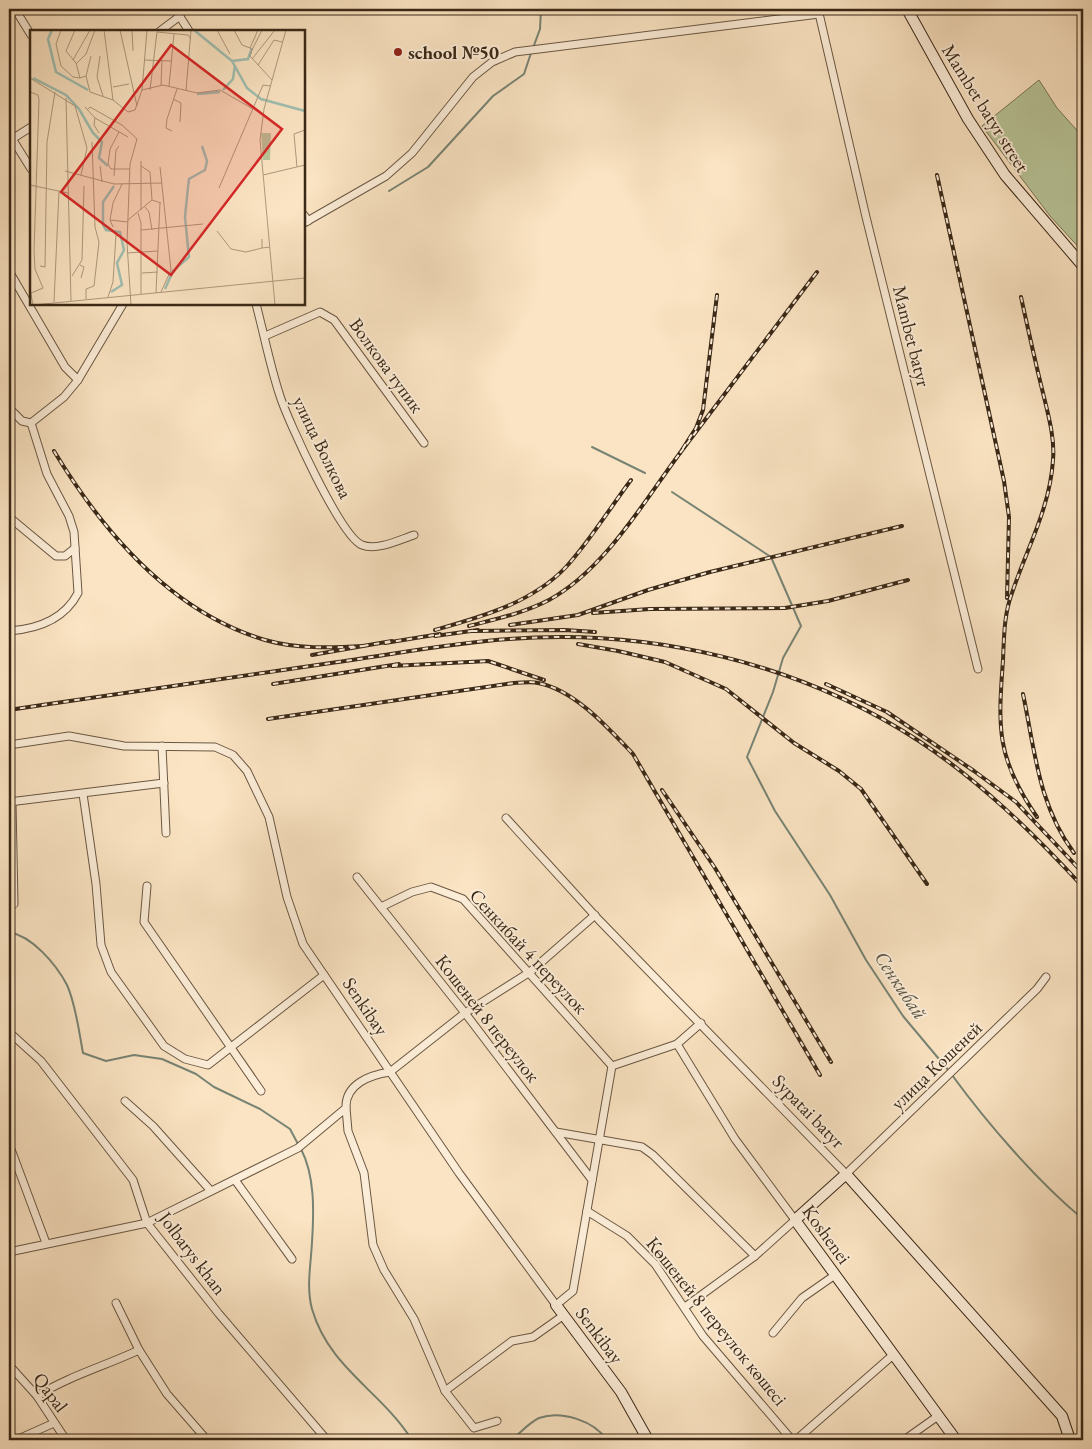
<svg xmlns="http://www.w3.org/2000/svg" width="1092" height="1449" font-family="'EB Garamond',serif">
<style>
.green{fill:#b8c599;stroke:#797658}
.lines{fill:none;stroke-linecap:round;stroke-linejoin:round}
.stream{stroke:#778374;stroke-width:2}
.street-casing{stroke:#6a5742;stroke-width:9}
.secondary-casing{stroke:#3a2817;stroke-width:12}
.street{stroke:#fcedd8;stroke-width:7}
.secondary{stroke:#fcedd8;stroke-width:10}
.rail-casing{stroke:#3a2817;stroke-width:4}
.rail{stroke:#fcedd8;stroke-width:2;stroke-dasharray:5.5;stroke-linecap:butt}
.poi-dot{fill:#8f2418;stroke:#fcedd8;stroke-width:2}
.labels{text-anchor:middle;stroke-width:4;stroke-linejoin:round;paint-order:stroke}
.poi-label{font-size:19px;font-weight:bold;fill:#3a2817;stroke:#fcedd8;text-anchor:start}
.street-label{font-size:19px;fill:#3a2817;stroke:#fcedd8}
.water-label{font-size:20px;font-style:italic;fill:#585546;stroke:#fcedd8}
.inset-river{fill:none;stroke:#9fbfb2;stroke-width:2.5}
.inset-road{fill:none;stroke:#ae997e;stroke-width:1}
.view{fill:#d62828;fill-opacity:0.15;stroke:#d62828;stroke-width:2.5}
.inset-edge{fill:none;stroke:#3a2817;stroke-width:2.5}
</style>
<rect width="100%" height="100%" fill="#fbe4c3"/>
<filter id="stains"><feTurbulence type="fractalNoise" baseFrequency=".004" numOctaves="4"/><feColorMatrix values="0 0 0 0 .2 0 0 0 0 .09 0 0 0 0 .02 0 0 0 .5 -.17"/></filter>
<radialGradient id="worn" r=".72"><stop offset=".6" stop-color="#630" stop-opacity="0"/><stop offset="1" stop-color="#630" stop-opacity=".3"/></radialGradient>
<!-- green -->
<polygon class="green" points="1039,80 1057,108 1083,137 1083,252 1050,216 982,126"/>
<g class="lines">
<!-- stream -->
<g class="stream">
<polyline points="533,48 540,29 541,9"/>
<polyline points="389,191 428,167 493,96 524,74 531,53"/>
<polyline points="592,447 645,473"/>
<polyline points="672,492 771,557 801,626 783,658 773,692 747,757 775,811 830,895 866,960 903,1016 949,1071"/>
<path d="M9,932C32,936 56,964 67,985C76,1005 79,1032 83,1053L106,1061L134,1055L162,1059L196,1074L214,1087L260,1109L290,1129L298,1144"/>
<path d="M952,1075C987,1123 1037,1181 1083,1219"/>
<path d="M301,1149C315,1176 314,1211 312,1242C311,1264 306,1287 312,1309C329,1368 381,1391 412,1440"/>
<polyline points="1083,1415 1083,1418"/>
<path d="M511,1440C519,1434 530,1422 539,1418C562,1410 594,1421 607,1440"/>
</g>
<!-- street casing -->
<g class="street-casing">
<g id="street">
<polyline points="15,9 31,35"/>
<polyline points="175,9 189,31"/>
<polyline points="818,9 866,217 978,669"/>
<polyline points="160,31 180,16"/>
<polyline points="13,140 31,169"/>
<polyline points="9,141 31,127"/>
<polyline points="304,215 308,221"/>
<polyline points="304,223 386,176 412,153 473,77 492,62 515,52 819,14"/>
<polyline points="9,271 65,367 78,380"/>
<path d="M256,304C264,334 270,366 280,396C288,421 341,537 362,545C377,551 399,540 414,535"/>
<polyline points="265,336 320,312 334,320 424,443"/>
<polyline points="9,408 22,421 31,423"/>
<polyline points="9,517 56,556 65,556 75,548"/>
<path d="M9,631C37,629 64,620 78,593L74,532L69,516L47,474L31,423L64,397L78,380L123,304"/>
<polyline points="9,745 69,736 124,746 215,747 233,755 247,771 269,817 287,897 303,944 459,1173 556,1305 573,1291 612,1066"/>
<polyline points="162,746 166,833"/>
<polyline points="83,794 96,884 101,945 111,972 164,1046 185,1059 208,1065 324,975"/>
<polyline points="9,802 164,783"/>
<polyline points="12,802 14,904"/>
<polyline points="506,818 599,920 846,1174 1037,989 1046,977"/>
<polyline points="357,877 465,1013 592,1180"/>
<polyline points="147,886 144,922 261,1091"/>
<polyline points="381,907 412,892 431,887 463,899 612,1066 677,1044 701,1023"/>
<polyline points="9,1032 41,1061 133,1180 147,1223 219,1314 327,1440"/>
<polyline points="677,1044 735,1139 795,1220 755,1256 685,1307"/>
<polyline points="125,1101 153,1126 211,1191"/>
<polyline points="346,1108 348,1131 364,1173 373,1245 384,1270 414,1319 445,1391 474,1428 497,1421"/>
<polyline points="556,1132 642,1147 653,1155 755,1256"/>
<polyline points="9,1144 46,1243"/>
<polyline points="235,1180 292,1259"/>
<polyline points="587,1211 627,1236 655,1264 703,1336 792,1440"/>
<path d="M9,1252L147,1223L298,1148L346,1108C345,1084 370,1075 390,1072L465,1013L530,972L595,915"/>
<polyline points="116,1303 139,1350 167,1394 207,1440"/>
<polyline points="773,1333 802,1298 835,1275"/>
<polyline points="9,1365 37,1396 66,1440"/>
<polyline points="445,1391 512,1341 533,1337 564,1315"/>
<path d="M37,1396C69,1376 105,1366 139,1350"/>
<polyline points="16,1440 54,1423"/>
<polyline points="796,1440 893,1355"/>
<polyline points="904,1440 938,1416"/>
</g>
</g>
<!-- secondary casing -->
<g class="secondary-casing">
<g id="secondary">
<polyline points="907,9 968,119 1005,175 1083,266"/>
<polyline points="556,1305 621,1392 648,1440"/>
<polyline points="956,1440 795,1220 846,1174 1062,1416 1070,1440"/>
</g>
</g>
<!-- street -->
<use href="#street" class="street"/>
<!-- secondary -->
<use href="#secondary" class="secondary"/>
<!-- rail casing -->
<g class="rail-casing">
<g id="rail">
<polyline points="937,175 1004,481 1009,517 1007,598"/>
<polyline points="717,295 703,410 696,428 680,453 817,272"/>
<path d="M1021,297C1028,329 1035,361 1043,393C1048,414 1055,438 1053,460C1050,508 1027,548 1012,593C1004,614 1004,637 1003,660C998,728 996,758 1037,817"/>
<path d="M54,451C103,532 171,612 265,640C296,649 331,648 363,646L312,655"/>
<polyline points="593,613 650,609 785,608 828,601 908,580"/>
<polyline points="510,625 578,615 648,590 710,572 902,526"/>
<path d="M469,626C496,619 524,613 549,600C604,570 643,503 680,453"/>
<path d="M435,630C481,617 532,603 566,567C589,542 610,508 631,480"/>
<polyline points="472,631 565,630 595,632"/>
<polyline points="435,636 478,630"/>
<polyline points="385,643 440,634"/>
<polyline points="578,644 618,651 665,662 726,689 794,743 839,771 861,789 927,884"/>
<polyline points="363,646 392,641"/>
<polyline points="392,666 488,661 544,680"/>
<polyline points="273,684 399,664"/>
<polyline points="826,684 887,712 974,771 1016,802 1083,873"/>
<path d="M1023,694C1035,751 1038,804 1074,853"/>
<path d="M9,710C116,694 223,679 331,663C390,655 449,643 509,639C651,628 799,663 919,741C981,782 1033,833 1083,887"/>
<path d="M268,719L514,683C522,683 531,681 538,683C575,690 609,729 633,754L820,1075"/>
<polyline points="662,790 715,868 831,1062"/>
</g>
</g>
<!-- rail -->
<use href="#rail" class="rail"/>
</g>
<!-- markers -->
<circle class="poi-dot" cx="398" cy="52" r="5"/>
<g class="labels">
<!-- poi labels -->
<g class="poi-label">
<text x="408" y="59">school №50</text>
</g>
<!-- street labels -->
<g class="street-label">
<text transform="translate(986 108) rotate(58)" y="7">Mambet batyr street</text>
<text transform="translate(912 336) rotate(76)" y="7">Mambet batyr</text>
<text transform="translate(387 365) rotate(54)" y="7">Волкова тупик</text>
<text transform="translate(323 447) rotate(64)" y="7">улица Волкова</text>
<text transform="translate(529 951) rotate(47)" y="7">Сенкибай 4 переулок</text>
<text transform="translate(366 1006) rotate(56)" y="7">Senkibay</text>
<text transform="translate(488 1018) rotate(52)" y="7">Кошеней 8 переулок</text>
<text transform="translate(936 1065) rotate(-44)" y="7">улица Кошеней</text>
<text transform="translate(809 1111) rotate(46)" y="7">Sypatai batyr</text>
<text transform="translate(827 1234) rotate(54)" y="7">Koshenei</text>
<text transform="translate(193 1253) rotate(53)" y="7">Jolbarys khan</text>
<text transform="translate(717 1321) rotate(51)" y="7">Көшеней 8 переулок көшесі</text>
<text transform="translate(600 1335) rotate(53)" y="7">Senkibay</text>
<text transform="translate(51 1392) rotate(53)" y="7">Qapal</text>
</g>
<!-- water labels -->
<g class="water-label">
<text transform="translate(901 985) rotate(56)" y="7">Сенкибай</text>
</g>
</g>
<!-- overview -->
<g transform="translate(30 30)">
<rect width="275" height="275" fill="#fbe4c3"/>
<path d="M231,103H241L240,130H233Z" fill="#b8c599"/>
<path class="inset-river" d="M22,0L18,9L26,42L58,60M164,0L202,31L217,58L231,69L275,81M202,31L218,29L222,18M3,48L36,65L49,79L63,103L72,112L69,128L78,136M193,60L203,49L205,35M167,64L190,62M135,259L143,241L159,227L155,187L158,157L159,149L175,140L177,131L172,116M81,262L92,255L87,233L94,220L90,202L76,200L73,195V172L84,156"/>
<path class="inset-road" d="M31,0L26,14L31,36L43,47L50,48M45,0L36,21L46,33L50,48L56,46M74,0L83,70M90,0L107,76M102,0L103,21M187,0L200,24M204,0L212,15L220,18L228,0M220,18L222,20L220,26L242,50M222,20L232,0M70,26L67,47L73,66M222,29L245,0M43,30L60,0M114,30L141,31M46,34L56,24L65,0M228,35L244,10L252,12M56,46L60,62L83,70L98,82L105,80L112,60L133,55L167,63L190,60L223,79M56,46L61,26M0,48L45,76L57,118L51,145M131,55L132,30M139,56L144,4M83,57L99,54M112,60L117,0M120,60L127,2L158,5L161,9M156,61L161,0M0,62L8,65L9,70L4,221L5,239L13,258L1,263M36,68L41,271M143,69L151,73L150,92M55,77L65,88L98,107M57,80L60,77L92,95L107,109L100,134L97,213L101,275M65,88L64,95L69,103M142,101L136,98L137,89L147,59M89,102L80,119L78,134L81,139H100M111,131V180M70,136L72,152M111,136L120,142L122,170L131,173M130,137L141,240L131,262M267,137L264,104L275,100M35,141L84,154L132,153M233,145L275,135M84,146L86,120L89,116M0,155L38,163M189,158L233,55L240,56M115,177L119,182L122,200M108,183L111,193V264M80,190L98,192M98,190L122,170M83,197L80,190L83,173L92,154M111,200L173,194M187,201L201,219L216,222L232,218M232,209V218L240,217M97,223L128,221M50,235L54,237L51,248M10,236L15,237L17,112L25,62M112,243L128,242M42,246L52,230L54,156M0,259L3,275M126,263L130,173M78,267L83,252L86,205M56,269V259L64,256L69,212L65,197L62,112M24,272L29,161M4,275L275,248M245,275L230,110L234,79L256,0"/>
<path class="view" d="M141,15L252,99L141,245L31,162Z"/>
<rect width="275" height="275" class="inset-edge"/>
</g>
<!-- margin -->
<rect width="1092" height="1449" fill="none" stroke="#fbe4c3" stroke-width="30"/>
<rect x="10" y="10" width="1072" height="1429" fill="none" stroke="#3a2817" stroke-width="2.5"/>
<rect x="15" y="15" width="1062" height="1419" fill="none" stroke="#3a2817"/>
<rect width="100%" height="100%" filter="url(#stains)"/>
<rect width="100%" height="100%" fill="url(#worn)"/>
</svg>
